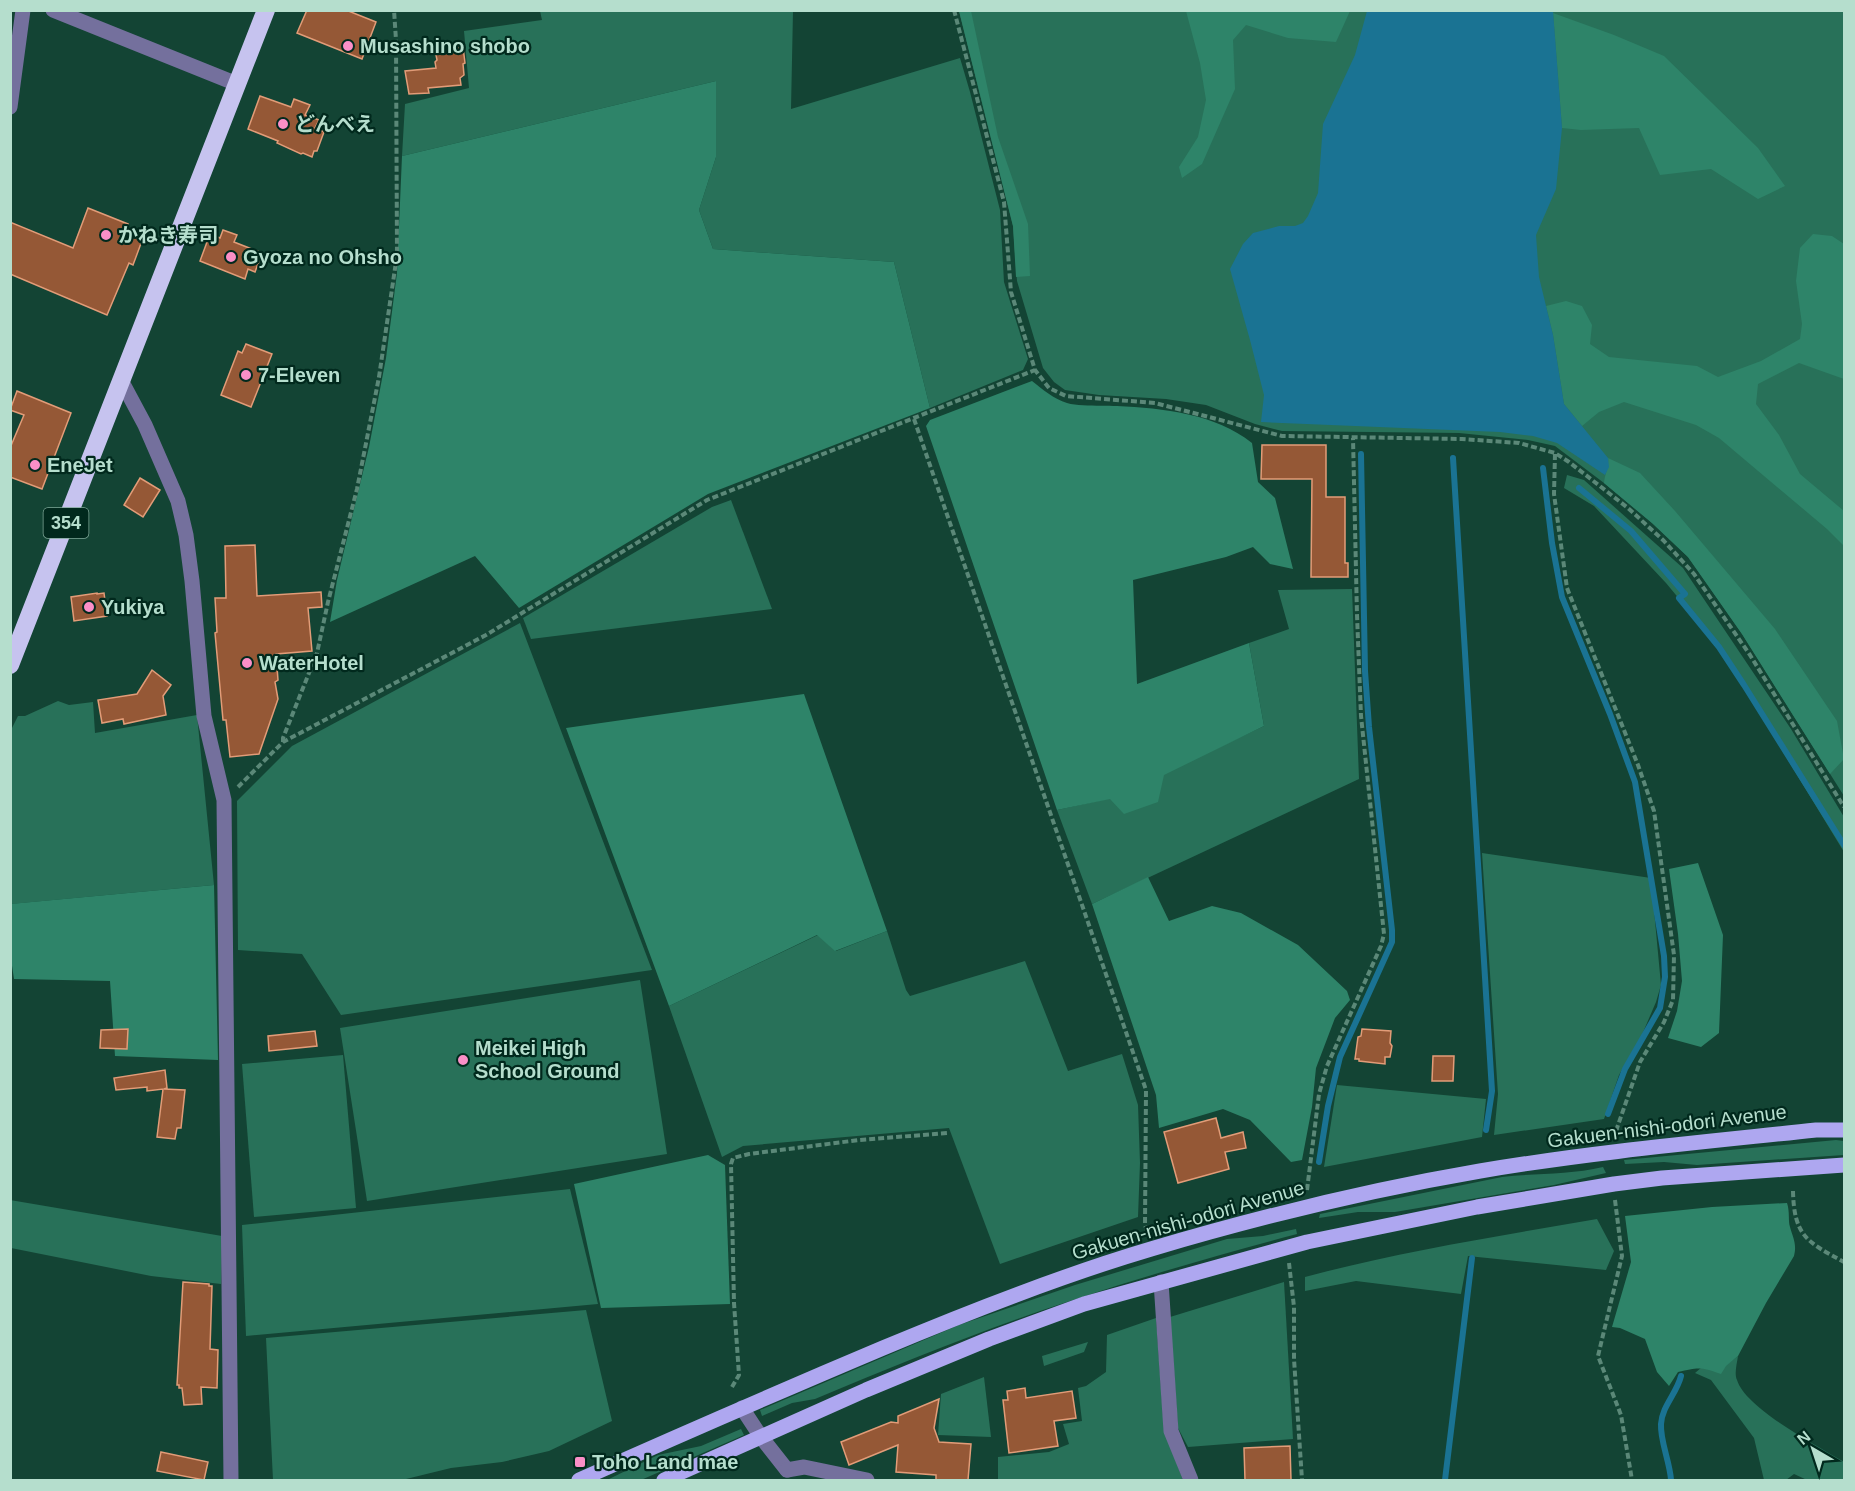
<svg xmlns="http://www.w3.org/2000/svg" width="1855" height="1491" font-family="Helvetica,'Noto Sans JP',sans-serif">
<style>
.green{fill:#287159}
.forest{fill:#2e8469}
.water{fill:#1a7393}
.lines{fill:none;stroke-linecap:round;stroke-linejoin:round}
.stream{stroke:#1a7393;stroke-width:6}
.building{fill:#955836;stroke:#e29c78;stroke-width:1.5}
.path{stroke:#5b8878;stroke-width:4;stroke-dasharray:6 3;stroke-linecap:butt}
.minor{stroke:#74709d;stroke-width:15}
.major{stroke:#aea7f0;stroke-width:15}
.highway{stroke:#c6c3ef;stroke-width:18}
.poi-dot{fill:#fa8fc7;stroke:#01291d;stroke-width:2}
.labels{text-anchor:middle;stroke-width:4.5;stroke-linejoin:round;paint-order:stroke}
.shield{fill:#01291d;stroke:#7fa898;stroke-width:1.5}
.shield-label{font-size:18px;font-weight:bold;fill:#b5decd}
.poi-label{font-size:20px;font-weight:bold;fill:#b5decd;stroke:#01291d;text-anchor:start}
.street-label{font-size:20px;fill:#b5decd;stroke:#01291d}
</style>
<rect width="100%" height="100%" fill="#134434"/>
<!-- green -->
<g class="green">
<polygon points="540,11 793,11 791,109 960,58 970,92 1000,210 1004,282 1028,359 1023,370 930,408 894,262 713,249 699,210 716,157 716,81 402,156 405,104 469,88 464,31 542,20"/>
<polygon points="959,11 1844,11 1844,796 1742,634 1688,557 1652,523 1604,483 1555,446 1528,440 1459,433 1282,431 1255,424 1206,405 1166,399 1099,395 1065,390 1054,382 1043,368 1017,281 1013,226"/>
<polygon points="1567,475 1584,480 1683,568 1791,729 1844,817 1844,852 1719,647 1666,583 1594,506 1564,488"/>
<polygon points="731,500 772,609 531,639 523,618 712,507"/>
<polygon points="1352,589 1359,779 1092,904 1057,810 1111,798 1264,726 1249,643 1289,629 1278,590"/>
<polygon points="520,623 652,970 341,1015 302,954 238,950 237,801 292,746"/>
<polygon points="58,701 69,705 93,702 95,733 197,715 214,885 11,904 10,732 18,716 25,716"/>
<polygon points="1482,853 1651,878 1661,985 1656,1002 1641,1037 1619,1075 1604,1119 1494,1135 1498,1094"/>
<polygon points="887,931 906,990 910,996 1025,961 1068,1071 1122,1054 1138,1105 1140,1163 1138,1217 1000,1264 949,1128 743,1146 722,1157 669,1006 818,935 836,951"/>
<polygon points="640,980 667,1154 367,1201 340,1028"/>
<polygon points="343,1055 356,1208 254,1217 242,1064"/>
<polygon points="1337,1085 1486,1099 1482,1137 1324,1167"/>
<polygon points="1836,1140 1844,1141 1844,1155 1697,1165 1664,1162 1625,1164 1624,1160"/>
<path d="M1603,1167L1606,1173L1554,1185L1395,1212H1358L1319,1218L1320,1214L1502,1177C1536,1173 1570,1175 1603,1167Z"/>
<polygon points="570,1189 598,1304 246,1336 242,1225"/>
<polygon points="10,1200 222,1236 221,1284 151,1276 11,1248"/>
<path d="M1597,1219L1614,1251L1606,1270L1468,1256L1461,1294L1356,1281L1305,1291V1277C1401,1251 1499,1236 1597,1219Z"/>
<path d="M1296,1229L1297,1234C1221,1254 1145,1276 1070,1301C984,1329 899,1364 815,1399L792,1403L762,1416L760,1410L959,1325L1075,1285L1227,1239L1263,1236Z"/>
<polygon points="1284,1282 1293,1439 1188,1447 1178,1428 1170,1317"/>
<polygon points="586,1310 612,1421 549,1451 502,1462 451,1468 402,1480 273,1480 266,1338"/>
<polygon points="1156,1318 1164,1430 1183,1480 998,1480 998,1457 1049,1452 1069,1444 1063,1424 1082,1421 1078,1388 1086,1386 1106,1372 1107,1335"/>
<polygon points="1088,1342 1084,1352 1044,1366 1042,1356"/>
<path d="M1738,1356C1737,1363 1734,1374 1737,1380C1746,1409 1818,1446 1844,1462V1480H1807L1794,1474L1786,1480H1764L1754,1438L1711,1380L1695,1373L1702,1367L1725,1366Z"/>
<polygon points="984,1377 991,1437 938,1435 941,1394"/>
<polygon points="741,1429 744,1435 641,1480 607,1480 658,1455 701,1446"/>
</g>
<!-- forest -->
<g class="forest">
<polygon points="959,11 971,11 998,137 1028,224 1030,276 1016,277 1013,226"/>
<polygon points="1186,11 1350,11 1336,42 1288,38 1246,25 1233,40 1235,89 1202,164 1182,178 1179,167 1198,137 1206,100 1200,63"/>
<polygon points="1553,13 1614,35 1664,56 1758,148 1785,186 1758,199 1711,169 1660,175 1639,128 1581,130 1562,128"/>
<polygon points="716,81 716,157 699,210 713,249 894,262 930,408 708,494 519,608 475,556 330,622 337,580 369,447 386,358 397,273 402,156"/>
<polygon points="1813,234 1832,236 1844,244 1844,379 1799,363 1758,384 1756,404 1779,435 1800,474 1844,511 1844,546 1827,529 1719,438 1696,425 1624,402 1599,412 1582,426 1564,404 1553,335 1546,306 1566,301 1582,306 1592,325 1590,344 1609,357 1697,366 1718,377 1761,361 1800,339 1802,324 1796,281 1800,248"/>
<path d="M1032,381C1042,389 1054,399 1067,403C1081,407 1103,405 1117,406C1163,408 1216,414 1252,443L1258,482L1275,498L1293,569L1270,564L1253,547L1226,557L1133,580L1137,684L1249,643L1264,726L1164,775L1158,802L1124,814L1110,799L1057,810L926,426L930,420Z"/>
<path d="M1608,458L1640,473L1675,511L1775,629L1837,721L1844,759L1830,774L1742,634L1688,557L1652,523L1604,483C1605,473 1609,468 1608,458Z"/>
<polygon points="804,694 887,931 835,951 817,935 669,1006 566,728"/>
<polygon points="1698,863 1723,935 1719,1033 1701,1047 1668,1038 1677,1011 1682,981 1678,934 1669,869"/>
<polygon points="1148,877 1169,921 1212,906 1241,913 1298,945 1347,991 1350,1000 1335,1018 1316,1068 1312,1107 1302,1160 1291,1162 1250,1120 1223,1109 1159,1128 1156,1095 1092,904"/>
<polygon points="214,885 218,1060 115,1056 110,981 14,979 11,959 10,904"/>
<polygon points="708,1155 725,1165 730,1304 601,1308 574,1184"/>
<path d="M1787,1203C1790,1212 1788,1221 1790,1227C1793,1238 1797,1244 1794,1256L1766,1303L1738,1356L1726,1366L1721,1374C1701,1367 1699,1367 1678,1372L1669,1386L1657,1372L1645,1339L1620,1328L1612,1327L1631,1262L1625,1216L1712,1207Z"/>
</g>
<!-- water -->
<polygon class="water" points="1367,11 1553,11 1562,128 1556,189 1536,235 1539,277 1553,335 1564,404 1608,458 1609,467 1605,475 1557,443 1533,436 1500,432 1261,422 1264,395 1250,340 1230,269 1243,244 1253,233 1279,226 1295,226 1303,223 1308,216 1318,193 1323,124 1355,55"/>
<g class="lines">
<!-- stream -->
<g class="stream">
<polyline points="1453,458 1492,1091 1486,1130"/>
<polyline points="1543,468 1552,543 1562,597 1610,714 1635,782 1664,956 1665,977 1660,1008 1625,1069 1608,1114"/>
<polyline points="1579,488 1631,531 1685,594 1679,598 1719,647 1744,685 1844,845"/>
<polyline points="1319,1162 1328,1106 1340,1057 1392,942 1392,930 1369,727 1365,671 1361,454"/>
<polyline points="1445,1480 1472,1258"/>
<path d="M1671,1480C1670,1462 1660,1441 1661,1424C1662,1406 1677,1393 1681,1376"/>
</g>
</g>
<!-- building -->
<g class="building">
<polygon points="307,10 346,10 376,22 362,59 297,33"/>
<polygon points="463,47 465,63 463,64 464,75 460,78 461,85 428,88 429,93 409,94 405,71 436,68 435,62 437,60 435,50"/>
<polygon points="260,96 291,107 294,99 310,105 305,115 319,120 315,128 324,132 317,151 314,151 312,157 303,153 301,154 277,143 278,141 248,129"/>
<polygon points="88,208 128,224 125,231 143,238 133,265 129,263 107,315 10,274 10,222 73,248"/>
<polygon points="223,230 237,235 234,242 262,253 255,272 248,269 245,279 200,261 210,234 220,238"/>
<polygon points="246,344 272,354 251,407 221,395 238,351 242,353"/>
<polygon points="17,391 71,413 42,489 10,477 10,448 24,415 10,410"/>
<polygon points="1262,445 1326,445 1326,497 1345,497 1345,563 1348,563 1348,577 1311,577 1312,479 1261,479"/>
<polygon points="140,478 160,490 143,517 124,505"/>
<polygon points="255,545 257,596 321,592 322,607 308,608 312,651 276,654 278,680 275,682 278,699 259,754 230,757 226,720 223,720 215,633 217,632 215,598 226,598 225,546"/>
<polygon points="97,593 97,594 104,593 107,616 74,621 71,597"/>
<polygon points="152,670 171,685 163,696 166,715 124,724 123,719 102,723 98,700 137,694"/>
<polygon points="128,1029 127,1049 100,1048 101,1030"/>
<polygon points="1362,1029 1391,1031 1390,1043 1392,1046 1390,1057 1385,1057 1385,1064 1359,1061 1359,1059 1355,1059 1358,1037 1361,1036"/>
<polygon points="315,1031 317,1046 269,1051 268,1036"/>
<polygon points="1433,1056 1454,1056 1453,1081 1432,1081"/>
<polygon points="165,1070 167,1088 164,1089 185,1090 181,1128 177,1128 175,1139 157,1137 163,1089 147,1091 147,1087 116,1090 114,1078"/>
<polygon points="1216,1118 1221,1138 1243,1132 1246,1148 1225,1152 1229,1169 1178,1183 1164,1132"/>
<polygon points="183,1282 209,1284 209,1286 212,1286 210,1349 218,1350 217,1388 201,1387 202,1404 184,1405 182,1388 179,1388 179,1385 177,1385"/>
<polygon points="1025,1388 1026,1398 1072,1391 1076,1418 1054,1421 1058,1446 1009,1453 1003,1400 1008,1400 1007,1391"/>
<polygon points="939,1399 934,1428 939,1442 971,1444 968,1480 936,1480 936,1475 896,1472 898,1445 849,1465 841,1442 891,1422 898,1423 898,1416"/>
<polygon points="1290,1446 1291,1480 1245,1480 1244,1448"/>
<polygon points="161,1452 208,1462 204,1480 157,1471"/>
</g>
<g class="lines">
<!-- path -->
<g class="path">
<polyline points="954,10 1004,202 1011,292 1035,370 1049,388 1066,396 1155,403 1282,436 1462,439 1519,443 1555,453 1569,462 1628,508 1664,541 1694,574 1750,655 1844,807"/>
<polyline points="914,419 1146,1090 1145,1225 1148,1234"/>
<polyline points="1555,454 1554,494 1567,588 1638,765 1654,811 1674,955 1673,1000 1664,1022 1640,1062 1617,1128 1616,1135"/>
<polyline points="283,742 283,738 317,653 328,602 357,489 379,377 397,255 396,40 394,10"/>
<polyline points="238,787 283,742 486,635 707,500 1035,370"/>
<polyline points="1307,1190 1319,1094 1327,1066 1381,946 1384,934 1361,716 1357,615 1353,438"/>
<path d="M1793,1191C1794,1236 1807,1242 1844,1262"/>
<polyline points="1615,1200 1622,1256 1598,1356 1621,1415 1632,1480"/>
<polyline points="1289,1263 1294,1307 1294,1359 1302,1480"/>
<polyline points="732,1387 739,1375 734,1303 731,1164 733,1158 749,1154 859,1140 948,1133"/>
</g>
<!-- minor -->
<g class="minor">
<polyline points="53,10 237,84"/>
<polyline points="10,107 23,10"/>
<polyline points="122,382 145,425 178,501 186,535 192,581 204,716 224,800 231,1480"/>
<polyline points="1161,1282 1171,1431 1191,1480"/>
<polyline points="742,1408 761,1437 787,1470"/>
<polyline points="787,1470 804,1467 867,1480"/>
</g>
<!-- major -->
<g class="major">
<path d="M579,1480C680,1435 781,1391 883,1348C971,1311 1060,1276 1151,1249C1259,1217 1369,1190 1480,1171C1592,1152 1704,1142 1816,1130H1844"/>
<polyline points="664,1480 866,1390 989,1339 1084,1304 1307,1242 1477,1207 1614,1184 1662,1178 1844,1165"/>
</g>
<!-- highway -->
<polyline class="highway" points="10,665 266,10"/>
</g>
<!-- markers -->
<g class="poi-dot">
<circle cx="348" cy="46" r="6"/>
<circle cx="283" cy="124" r="6"/>
<circle cx="106" cy="235" r="6"/>
<circle cx="231" cy="257" r="6"/>
<circle cx="246" cy="375" r="6"/>
<circle cx="35" cy="465" r="6"/>
<circle cx="89" cy="607" r="6"/>
<circle cx="247" cy="663" r="6"/>
<circle cx="463" cy="1060" r="6"/>
<rect x="574" y="1456" width="12" height="12" rx="3"/>
</g>
<g class="labels">
<!-- shield labels -->
<rect class="shield" x="43.5" y="508" width="45" height="30" rx="4.5"/>
<g class="shield-label">
<text x="66" y="529">354</text>
</g>
<!-- poi labels -->
<g class="poi-label">
<text x="360" y="53">Musashino shobo</text>
<text x="295" y="131">どんべえ</text>
<text x="118" y="242">かねき寿司</text>
<text x="243" y="264">Gyoza no Ohsho</text>
<text x="258" y="382">7-Eleven</text>
<text x="47" y="472">EneJet</text>
<text x="101" y="614">Yukiya</text>
<text x="259" y="670">WaterHotel</text>
<text x="475" y="1055">Meikei High<tspan x="475" dy="23">School Ground</tspan></text>
<text x="592" y="1469">Toho Land mae</text>
</g>
<!-- street labels -->
<g class="street-label">
<text transform="translate(1667 1126) rotate(-7)" y="7">Gakuen-nishi-odori Avenue</text>
<text transform="translate(1188 1220) rotate(-16)" y="7">Gakuen-nishi-odori Avenue</text>
</g>
</g>
<!-- border -->
<rect width="1855" height="1491" fill="none" stroke="#b5decd" stroke-width="24"/>
<!-- north arrow -->
<g transform="translate(1813 1449) rotate(321)" stroke="#01291d" stroke-width="4.5" paint-order="stroke">
<path d="M0-4.5L10 22L0 15L-10 22Z" fill="#b5decd"/>
<text y="-9" font-size="16" font-weight="bold" text-anchor="middle" fill="#b5decd">N</text>
</g>
</svg>
